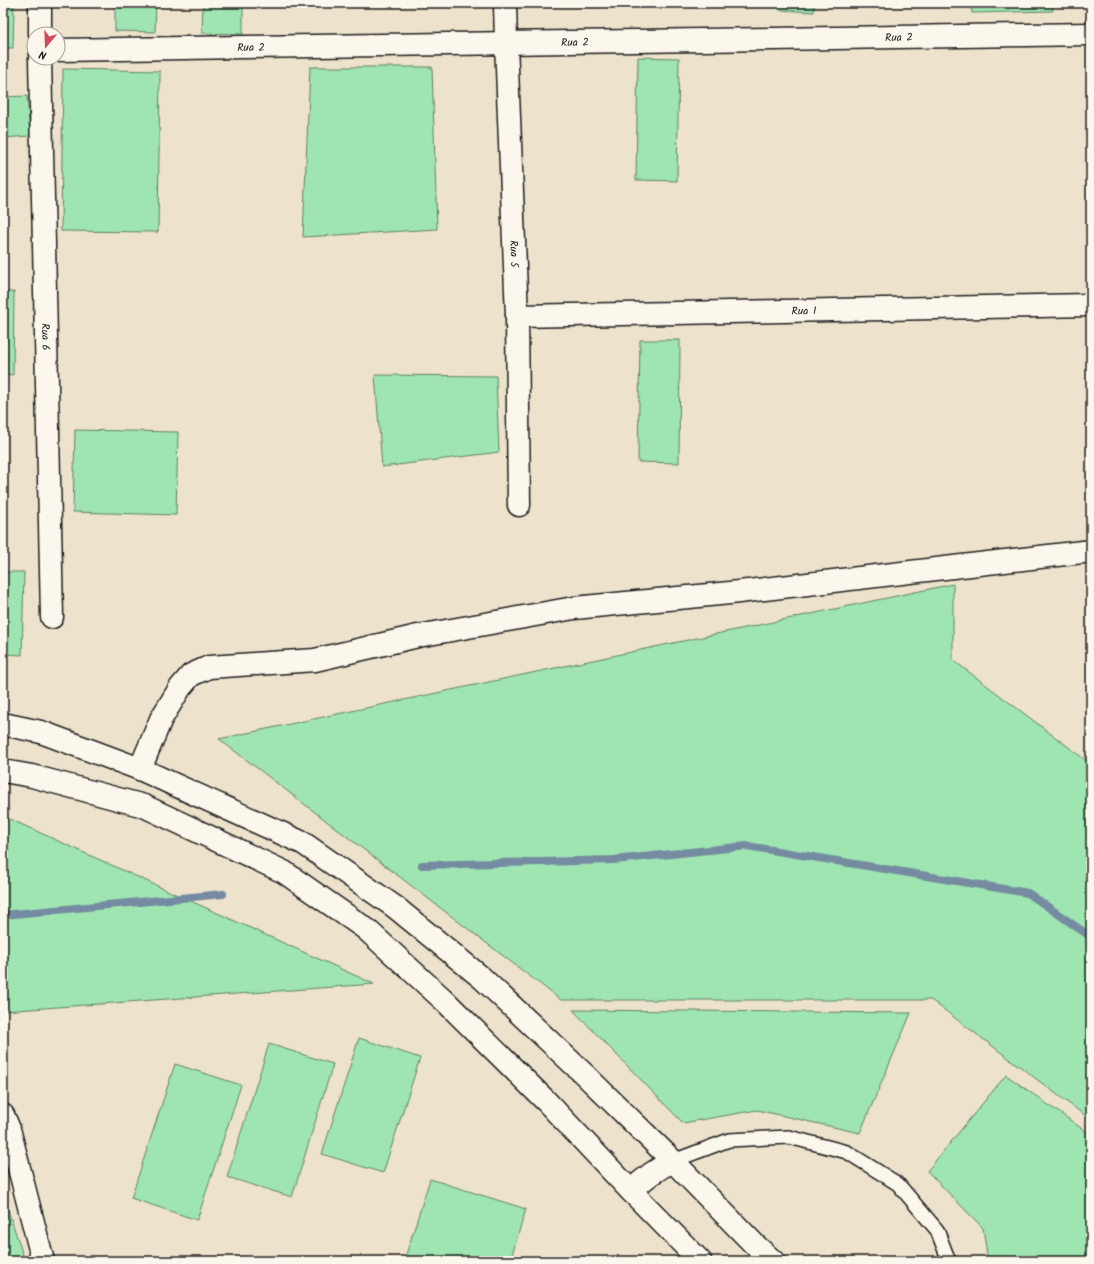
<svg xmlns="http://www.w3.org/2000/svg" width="1094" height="1264" font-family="Kalam,sans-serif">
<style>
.green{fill:#9fe5b1;stroke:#5e8066}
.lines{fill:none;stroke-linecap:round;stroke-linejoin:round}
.stream{stroke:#748ba1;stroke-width:8}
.service-casing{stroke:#1c1c1c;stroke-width:16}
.minor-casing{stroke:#1c1c1c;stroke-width:25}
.tertiary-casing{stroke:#1c1c1c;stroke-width:25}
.service{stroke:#fbf7ec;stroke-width:13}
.minor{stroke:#fbf7ec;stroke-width:22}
.tertiary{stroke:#fbf7ec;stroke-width:22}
.labels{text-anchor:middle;stroke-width:3;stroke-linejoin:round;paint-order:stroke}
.street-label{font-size:11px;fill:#1c1c1c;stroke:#fbf7ec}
</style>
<rect width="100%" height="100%" fill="#ede2cc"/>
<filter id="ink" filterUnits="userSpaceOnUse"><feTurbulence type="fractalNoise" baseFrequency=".025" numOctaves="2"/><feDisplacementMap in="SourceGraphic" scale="8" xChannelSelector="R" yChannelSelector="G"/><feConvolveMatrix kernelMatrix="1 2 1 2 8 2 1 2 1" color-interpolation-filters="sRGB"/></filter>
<g filter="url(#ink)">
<!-- green -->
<g class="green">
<polygon points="3,3 14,3 13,48 3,48"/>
<polygon points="115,3 156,3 155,32 115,31"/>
<polygon points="203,3 243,3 243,34 202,33"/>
<polygon points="779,3 814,3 814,12 779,10"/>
<polygon points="971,3 1052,3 1053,11 972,13"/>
<polygon points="638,57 679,58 677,181 636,180"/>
<polygon points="310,67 432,67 437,229 303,237"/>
<polygon points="63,69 160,71 158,232 61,231"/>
<polygon points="27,96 30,136 3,138 3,97"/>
<polygon points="3,292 14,292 13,375 3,374"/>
<polygon points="640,340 680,340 679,463 638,462"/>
<polygon points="375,375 496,376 499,452 382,467"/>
<polygon points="75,430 178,432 176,515 73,512"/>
<polygon points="3,572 24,572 22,655 3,654"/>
<polygon points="953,584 953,660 1091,764 1091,1120 931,1000 561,1000 219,739"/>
<polygon points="3,816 374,984 3,1011"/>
<polygon points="573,1010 911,1013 860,1133 757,1110 683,1123"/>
<polygon points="359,1038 420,1058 383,1173 322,1154"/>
<polygon points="269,1044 333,1064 292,1197 227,1177"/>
<polygon points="175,1064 241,1085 197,1220 131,1198"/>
<polygon points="1006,1075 1091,1135 1091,1261 988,1261 983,1228 927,1171"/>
<polygon points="430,1179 526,1209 510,1261 404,1261"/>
<polygon points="3,1195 25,1261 3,1261"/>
</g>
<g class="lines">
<!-- stream -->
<g class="stream">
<polyline points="422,865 614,860 747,846 1028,893 1091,937"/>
<polyline points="3,915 223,894"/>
</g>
<!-- service casing -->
<g class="service-casing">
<polyline id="service" points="673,1161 729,1140 789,1137 847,1152 898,1184 937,1230 949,1261"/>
</g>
<!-- minor casing -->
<g class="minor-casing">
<g id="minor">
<path id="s1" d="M505,3L506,43L517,316L519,505"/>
<polyline points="40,34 40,3"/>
<path id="s2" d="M58,50L1091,34"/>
<path id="s3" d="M40,58L52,617"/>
<path id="s4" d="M517,316L1091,305"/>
<polyline points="140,769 161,719 180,688 191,675 209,667 315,660 418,636 574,608 730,593 1091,551"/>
<polyline points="3,1115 9,1129 43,1261"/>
</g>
</g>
<!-- tertiary casing -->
<g class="tertiary-casing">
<g id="tertiary">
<polyline points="3,724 41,732 140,769 303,843 395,907 482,978 585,1075 673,1161 755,1245 773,1261"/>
<polyline points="3,771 32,776 144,806 284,872 366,929 445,1001 546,1101 631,1191 700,1261"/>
<path d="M631,1191C644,1178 656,1169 673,1161"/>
</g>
</g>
<!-- service -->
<use href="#service" class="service"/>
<!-- minor -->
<use href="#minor" class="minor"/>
<!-- tertiary -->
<use href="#tertiary" class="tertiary"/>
</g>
</g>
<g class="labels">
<!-- street labels -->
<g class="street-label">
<text dy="4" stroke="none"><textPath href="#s2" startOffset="841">Rua 2</textPath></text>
<text dy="4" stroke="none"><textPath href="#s2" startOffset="517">Rua 2</textPath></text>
<text dy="4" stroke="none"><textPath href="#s2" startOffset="193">Rua 2</textPath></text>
<text dy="4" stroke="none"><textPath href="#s1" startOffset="251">Rua 5</textPath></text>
<text dy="4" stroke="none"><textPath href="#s4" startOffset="287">Rua 1</textPath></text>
<text dy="4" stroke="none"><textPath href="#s3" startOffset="279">Rua 6</textPath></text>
</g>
</g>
<!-- margin -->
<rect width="1094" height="1264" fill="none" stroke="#fbf7ec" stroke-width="16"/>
<rect x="8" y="8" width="1078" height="1248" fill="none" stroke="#1c1c1c" stroke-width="1.5" filter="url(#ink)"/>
<!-- north arrow -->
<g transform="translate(46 46) rotate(199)"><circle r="19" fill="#fbf7ec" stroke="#a29f99"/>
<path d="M0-3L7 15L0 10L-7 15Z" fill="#d1495b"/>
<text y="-6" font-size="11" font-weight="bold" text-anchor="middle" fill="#1c1c1c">N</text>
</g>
</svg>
